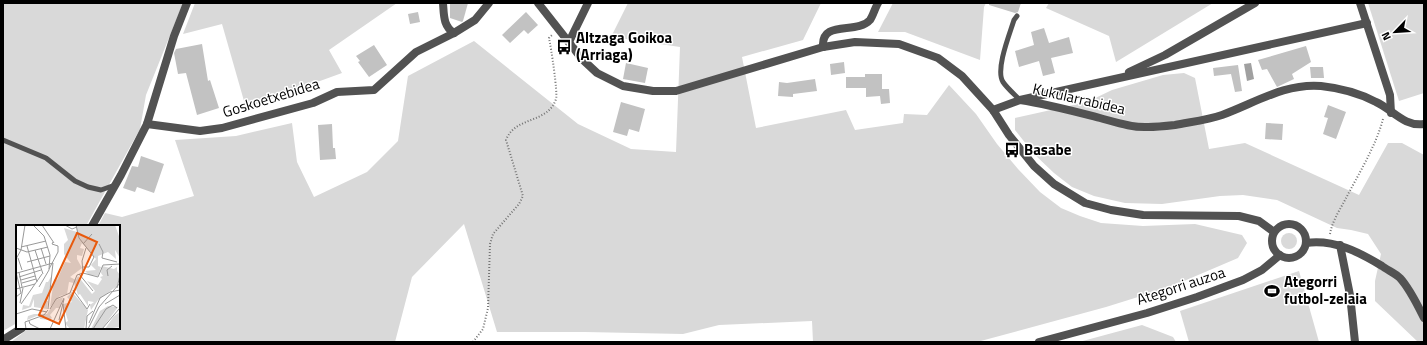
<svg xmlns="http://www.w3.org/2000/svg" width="1427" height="345" font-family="'Titillium Web',sans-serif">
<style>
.green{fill:#d9d9d9}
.water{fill:#a0a0a0}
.building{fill:#c2c2c2}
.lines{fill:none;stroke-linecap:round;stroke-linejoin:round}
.path{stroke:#747474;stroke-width:2;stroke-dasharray:1 2;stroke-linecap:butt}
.service{stroke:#525252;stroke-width:5}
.minor{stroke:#525252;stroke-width:8}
.labels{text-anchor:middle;stroke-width:3;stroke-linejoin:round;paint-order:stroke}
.poi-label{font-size:15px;font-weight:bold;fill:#000;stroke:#fff;text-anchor:start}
.street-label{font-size:15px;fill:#000;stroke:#fff}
.inset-road{fill:none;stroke:#999;stroke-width:1}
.view{fill:#e8590c;fill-opacity:0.15;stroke:#e8590c;stroke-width:2}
.inset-edge{fill:none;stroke:#000;stroke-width:2}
</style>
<rect width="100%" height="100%" fill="#fff"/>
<!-- green -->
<g class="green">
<polygon points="3,3 183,3 146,95 140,129 86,226 17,226 17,323 3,331"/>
<polygon points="195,3 397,3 329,50 342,73 246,108 222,24 183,34"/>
<polygon points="628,3 821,3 803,40 742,57 756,128 846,110 855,130 903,123 904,114 927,115 949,85 976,114 997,144 1018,169 1040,192 1061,208 1080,216 1101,223 1143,226 1195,224 1242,235 1247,243 1238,258 1170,287 1106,307 977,342 813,342 812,321 719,325 683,334 585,332 497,332 464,224 412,277 395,342 11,342 29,328 119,328 119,226 98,226 105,213 122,217 194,196 175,140 236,136 292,123 297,162 314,197 367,172 398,141 408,76 474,41 578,124 631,149 676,152 680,47 626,39 612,35"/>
<polygon points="893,3 986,3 984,7 980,60 905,32 878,32"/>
<polygon points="1049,3 1213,3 1116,62 1109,36 1046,8"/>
<polygon points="1368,3 1424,3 1424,93 1399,101"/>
<polygon points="1184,73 1195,78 1209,149 1245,143 1359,195 1388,143 1402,143 1424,155 1424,342 1418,342 1375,301 1375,281 1381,254 1368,234 1351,230 1337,228 1277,200 1243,195 1220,196 1162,204 1125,203 1094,196 1072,187 1054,173 1034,154 1015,130 1015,118 1087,102 1112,90 1163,75"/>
<circle cx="1289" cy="241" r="8"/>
<polygon points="1299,271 1319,342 1189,342 1180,311"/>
<polygon points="1142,325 1173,337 1176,342 1079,342"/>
</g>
<!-- water -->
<polygon class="water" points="1251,63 1254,79 1247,81 1244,64"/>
<!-- building -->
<g class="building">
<polygon points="450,3 468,3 463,21 462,22 450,18"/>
<polygon points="989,3 1021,3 1018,12 1015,13 989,5"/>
<polygon points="418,12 420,22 410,24 408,14"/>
<polygon points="526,12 538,25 528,34 524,30 510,43 502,35"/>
<polygon points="1044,28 1049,43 1069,37 1073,53 1051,58 1055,73 1043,76 1039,61 1019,67 1015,51 1034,45 1031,32"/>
<polygon points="202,44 208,81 210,80 219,108 197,115 186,73 178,74 174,53 176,49"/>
<polygon points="374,45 387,65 369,77 358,62 360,61 356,56"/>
<polygon points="1306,46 1311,62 1292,74 1294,79 1277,87 1267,69 1262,70 1258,60"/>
<polygon points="844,62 845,73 831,75 830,64"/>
<polygon points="626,63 648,68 645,83 623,79"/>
<polygon points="1238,65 1242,91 1235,92 1231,74 1214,76 1213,68"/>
<polygon points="1310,67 1323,67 1324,78 1311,78"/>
<polygon points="865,74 882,74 882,89 889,89 890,103 881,104 880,96 866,97 866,88 846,88 846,77 865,77"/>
<polygon points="815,79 817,91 793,94 793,97 778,96 779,82 787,83"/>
<polygon points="621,102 645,109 639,132 629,129 627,136 613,132"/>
<polygon points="1328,105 1346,112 1336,139 1323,134 1328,118 1324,117"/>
<polygon points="1266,123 1283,124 1282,140 1265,139"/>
<polygon points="332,124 333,148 335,148 336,159 320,160 318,125"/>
<polygon points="141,156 164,164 154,193 137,187 135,192 123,188 132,166 138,167"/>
</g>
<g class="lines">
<!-- path -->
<g class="path">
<path d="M1330,234C1332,222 1339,211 1345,200C1358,175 1376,146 1383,119"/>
<path d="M473,342L483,329L488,308L490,244L493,234L519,204L523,196L506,140C515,116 548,124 556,99C558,93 551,47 549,38L552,35"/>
</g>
<!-- service -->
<g class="service">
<path d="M1017,16L1014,20C1010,33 995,70 1003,82C1007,88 1014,94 1020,100"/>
<polyline points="3,140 46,158 75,181 88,187 101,190 115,185"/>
</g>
<!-- minor -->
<g class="minor">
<path d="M443,3C444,15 443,26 454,33"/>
<polyline points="538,3 582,59 597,73 623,86 653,91 676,91 823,47 855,42 899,44 938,58 962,76 993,110 1009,135 1034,166 1054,184 1085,203 1111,210 1143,215 1239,216 1259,221 1274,232"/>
<polyline points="1360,3 1390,95 1391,113"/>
<polyline points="569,42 588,3"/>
<path d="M823,47C821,19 857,35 870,20C873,16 875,8 878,3"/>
<polyline points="1129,72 1165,55 1255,3"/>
<path d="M1020,100C1047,104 1073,111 1100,118C1115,122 1132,128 1148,127C1156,127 1166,126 1175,125C1190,122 1208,120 1222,115C1255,103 1285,83 1321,86C1340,88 1359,93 1376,102C1392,109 1404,127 1424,124"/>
<polyline points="993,110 1020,100 1367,23"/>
<polyline points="147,124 200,131 222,128 313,103 337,92 374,90 416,52 454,33 475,20 489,3"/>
<circle cx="1289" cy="241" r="17"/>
<polyline points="92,226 121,175 147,124 174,36 187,3"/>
<path d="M1306,243C1334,239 1359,252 1382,266C1387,270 1395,273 1400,278C1410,289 1417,304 1424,318"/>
<polyline points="1340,245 1350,295 1355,342"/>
<polyline points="3,340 22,328"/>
<polyline points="1039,342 1147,313 1197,297 1243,280 1262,270 1280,255"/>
</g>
</g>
<!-- icons -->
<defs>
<g id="bus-bare" transform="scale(1.2)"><path d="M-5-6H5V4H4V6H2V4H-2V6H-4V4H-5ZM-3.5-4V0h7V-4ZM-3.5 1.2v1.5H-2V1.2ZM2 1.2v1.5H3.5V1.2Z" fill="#000" stroke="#fff" stroke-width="2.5" paint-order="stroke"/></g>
<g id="stadium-bare" transform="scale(1.2)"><path d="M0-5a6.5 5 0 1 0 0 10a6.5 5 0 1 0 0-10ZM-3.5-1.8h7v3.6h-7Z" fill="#000" stroke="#fff" stroke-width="2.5" paint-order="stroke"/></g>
</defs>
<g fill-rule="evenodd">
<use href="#bus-bare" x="564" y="47"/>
<use href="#bus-bare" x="1012" y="150"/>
<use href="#stadium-bare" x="1272" y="291"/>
</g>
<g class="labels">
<!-- poi labels -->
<g class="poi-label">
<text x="576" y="43">Altzaga Goikoa<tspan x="576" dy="17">(Arriaga)</tspan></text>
<text x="1024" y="155">Basabe</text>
<text x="1284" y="287">Ategorri<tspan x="1284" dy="17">futbol-zelaia</tspan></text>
</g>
<!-- street labels -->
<g class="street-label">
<text transform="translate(271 98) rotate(-17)" y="5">Goskoetxebidea</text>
<text transform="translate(1079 99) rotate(13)" y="5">Kukularrabidea</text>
<text transform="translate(1181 286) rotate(-18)" y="5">Ategorri auzoa</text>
</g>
</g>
<!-- overview -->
<g transform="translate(16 225)">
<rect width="104" height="104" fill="#fff"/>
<path d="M60,0H99L104,14V33L99,25L100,34L92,27L82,31V41L85,42L82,51L73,50L69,46L80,45L75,40L80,34L66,18L64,23L68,24L66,31L61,30V34L66,43L54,52L60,55L62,51L76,69L79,66L71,56L82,60L86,54L84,52L87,51L85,48L86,41L98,44L101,42V46L104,50L101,61L82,75L75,85L74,80L78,77L72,76V81L64,69L62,70L58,58L53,57L51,69L44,71L34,82L38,54L41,55L49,37L55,38L48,29V19L52,15L48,3L61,7ZM36,50L32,74L29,76H32L31,84L18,82V74L15,82L6,85L7,80L13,81L17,70L26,68L30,57H32ZM56,67L72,85L68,104H54L49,98L52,96L47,79L56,77L51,72ZM47,72L44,83H40L34,90L36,93L33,95L24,94L23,90L11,95L12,91L18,89H31L40,75ZM92,81L102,82L86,104H75L84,86ZM104,87V102L89,104L98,91Z" fill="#d9d9d9"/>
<path class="inset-road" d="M17,0L28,11L34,30L33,45L23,62M26,0L38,18M49,0L56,4L61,2M60,0L63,13L78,32L73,42H67M67,19L76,9M83,19L87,27L86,33L101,37M11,21L21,57M5,22L30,16M0,23L11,27L32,22M25,23L30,39M19,25L27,49M2,33L6,45M0,34L5,25L9,0M11,37L34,31M33,44L42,27V21L36,19L37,17M3,47L6,62M1,48L37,38M67,48L66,36L70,23M63,49L77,66M92,51L91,45L96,41M3,52L25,45M5,55L19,51M6,58L20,54M101,63L104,50M0,64L19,59M57,65L71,84L74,79M0,72L5,68L0,47M4,78L7,63M5,79L26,49M47,79L50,104M89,79L104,70M32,84L37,38M34,84L40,74L54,68L61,50L67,48L82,52L87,40L104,39M0,89L16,84L31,87M43,95L48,74M13,96L14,99L24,104M73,98L84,73L94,67L104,65M10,104L9,97L28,90L32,85M34,104L48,73M70,104L71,91L77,86M72,104L83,82L104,58M77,104L90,84L97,80L101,83M86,104L103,84"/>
<path class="view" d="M61,8L81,17L43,99L23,90Z"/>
<rect width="104" height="104" class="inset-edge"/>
</g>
<!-- border -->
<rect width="1427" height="345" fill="none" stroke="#000000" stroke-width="8"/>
<!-- north arrow -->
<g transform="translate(1395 32) rotate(245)" stroke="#ffffff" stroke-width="3" paint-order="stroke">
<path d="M0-3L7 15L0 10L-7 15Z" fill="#000000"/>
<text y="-6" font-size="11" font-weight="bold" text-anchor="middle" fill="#000000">N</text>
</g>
</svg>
